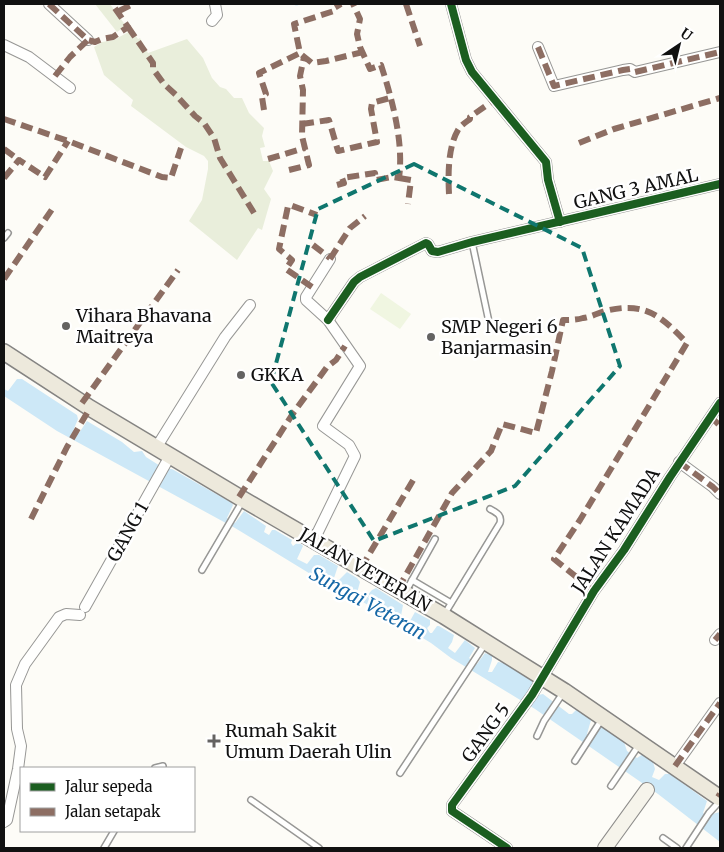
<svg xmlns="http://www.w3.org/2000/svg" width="724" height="852" font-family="Merriweather,serif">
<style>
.cemetery{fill:#e9eedb}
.pitch{fill:#f0f6e1}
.water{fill:#cde8f7}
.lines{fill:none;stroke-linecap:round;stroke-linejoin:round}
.stream{stroke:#cde8f7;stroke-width:3}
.lane-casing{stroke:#979795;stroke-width:8}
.street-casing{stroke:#979795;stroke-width:12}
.secondary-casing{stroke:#8e8d8b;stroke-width:16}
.primary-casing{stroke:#858482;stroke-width:18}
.lane{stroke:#fffffe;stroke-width:5}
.street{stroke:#fffffe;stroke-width:10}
.secondary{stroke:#f6f4eb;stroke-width:14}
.primary{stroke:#ede9dc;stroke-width:15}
.quiet{stroke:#8d6e63;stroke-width:6;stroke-dasharray:12 6;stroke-linecap:butt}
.cycleway-casing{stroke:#fff;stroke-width:11}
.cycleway{stroke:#1b5e20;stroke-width:8}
.marked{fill:none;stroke:#0f766e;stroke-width:4;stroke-dasharray:10 6;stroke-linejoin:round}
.poi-dot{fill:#646362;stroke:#fff;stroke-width:2}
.labels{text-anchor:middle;stroke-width:5;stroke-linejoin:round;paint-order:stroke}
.street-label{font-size:18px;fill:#111;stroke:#fff}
.poi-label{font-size:18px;fill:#111;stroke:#fff;text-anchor:start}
.water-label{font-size:19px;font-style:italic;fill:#1768a6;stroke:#fff}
</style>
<rect width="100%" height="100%" fill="#fdfcf7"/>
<!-- cemetery -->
<g class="cemetery">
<polygon points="95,4 110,4 126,26 117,32"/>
<polygon points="132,30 138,39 140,38 148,53 187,39 203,58 212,78 220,87 226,89 234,98 242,98 249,113 264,128 262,136 265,147 260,148 263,161 269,161 273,171 264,189 271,199 262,230 258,228 237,260 189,221 202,200 208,169 208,161 204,156 186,147 131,106 133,100 104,75 94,47 102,42 114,40"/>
</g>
<!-- pitch -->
<polygon class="pitch" points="381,293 411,314 400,329 370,309"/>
<!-- water -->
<polygon class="water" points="17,379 22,379 77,415 78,419 73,431 76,433 79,433 87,421 122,442 134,452 142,451 146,457 165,469 172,469 232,503 233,505 227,518 235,523 244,511 266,526 264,532 269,535 272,530 275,530 292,540 291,543 293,546 297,543 301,544 303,546 297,559 307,564 314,555 319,555 338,566 334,578 339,580 347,572 357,578 360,582 357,593 365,598 372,590 376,588 403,605 401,616 410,621 415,612 430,620 430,625 427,628 430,633 432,633 437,626 439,626 454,635 452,642 448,648 455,653 465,640 475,648 469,658 477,664 485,653 492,656 492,660 488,672 492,672 498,662 505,663 532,681 532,700 535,701 538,695 543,694 569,714 572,714 577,709 591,720 587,734 591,738 594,738 600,727 605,728 624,742 627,751 637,758 643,754 653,762 655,769 652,777 659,780 665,774 670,774 707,801 703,813 709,817 712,814 720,812 720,842 658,794 593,749 535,709 451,658 431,643 353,596 317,578 235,528 57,431 4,396 4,389 8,391"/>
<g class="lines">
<!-- stream -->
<polyline class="stream" points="296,4 297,4"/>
<!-- lane casing -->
<g class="lane-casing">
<g id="lane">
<polyline points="4,238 8,233"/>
<polyline points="472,242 489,322"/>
<polyline points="202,570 242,502"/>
<polyline points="412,580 451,603"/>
<polyline points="406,591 435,539"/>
<path d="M444,615L500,523C502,515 497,513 490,509"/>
<polyline points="537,736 544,721 563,693"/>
<polyline points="575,761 602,719"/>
<polyline points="155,768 163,766"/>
<polyline points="400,773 485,644"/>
<polyline points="611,786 639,745"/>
<polyline points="251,800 319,848"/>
<polyline points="663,838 677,848"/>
<polyline points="104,848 114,831"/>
<polyline points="686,848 709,813 720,801"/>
</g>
</g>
<!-- street casing -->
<g class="street-casing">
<g id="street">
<polyline points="49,4 88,40"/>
<polyline points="451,4 466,60 472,72 546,162 548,180 560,222"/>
<polyline points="212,21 217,15 215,4"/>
<polyline points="4,45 29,57 70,88"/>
<polyline points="538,47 554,86 623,70 630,69 635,72 720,52"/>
<polyline points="328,320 354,282 360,277 426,243 428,244 432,251 438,252 472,242 720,184"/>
<polyline points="156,448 225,337 250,305"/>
<polyline points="679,462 713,487 720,494"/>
<polyline points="314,540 355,456 349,445 323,426 360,366 328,320 306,300 306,297 330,259"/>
<polyline points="85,607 170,456"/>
<polyline points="715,640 720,634"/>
<polyline points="675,766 720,703"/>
<polyline points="4,822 7,820 18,769 21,746 17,729 16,685 25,664 59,617 66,614 80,615"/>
<polyline points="507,848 452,811 452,805 532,695 594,591 624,550 670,477 720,403"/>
</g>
</g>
<!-- secondary casing -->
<g class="secondary-casing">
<polyline id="secondary" points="605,848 647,790"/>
</g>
<!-- primary casing -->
<g class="primary-casing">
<polyline id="primary" points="4,352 90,408 239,497 444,616 564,691 720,798"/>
</g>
<!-- lane -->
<use href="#lane" class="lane"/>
<!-- street -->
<use href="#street" class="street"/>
<!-- secondary -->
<use href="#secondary" class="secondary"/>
<!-- primary -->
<use href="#primary" class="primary"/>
<!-- quiet -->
<g class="quiet">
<polyline points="49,4 88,40 95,42 102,39 113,37 128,27 112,4"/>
<polyline points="406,4 420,46"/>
<polyline points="119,11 133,4"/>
<polyline points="128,27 153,63 153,69 164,84 176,95 195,116 204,123 214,138 220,158 254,213"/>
<polyline points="538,47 554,86 623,70 630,69 635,72 720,52"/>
<polyline points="302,55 312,63 326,61 363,52"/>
<polyline points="55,76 70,57 88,40"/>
<polyline points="264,110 262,97 266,94 259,73 300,53 294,24 334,11 334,8 341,4"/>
<polyline points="4,119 68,141 162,177 171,178 181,148"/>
<polyline points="302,124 329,120 338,151 377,142 371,109 372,103 390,98"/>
<polyline points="579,143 614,129 720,98"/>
<polyline points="4,149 19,160"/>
<polyline points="268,159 305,148"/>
<polyline points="289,170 309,165 302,136 303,90 300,76 304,57"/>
<polyline points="4,178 19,160 45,177 68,141"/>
<polyline points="399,178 411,180 408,204"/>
<path d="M337,185L344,183L342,178L375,173L376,180L392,177L399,178C404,142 392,99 381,65L370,69L360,47L357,34L360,19L353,4"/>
<path d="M449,194C448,174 448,147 458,130C461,125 466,122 470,119V117L494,100"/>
<polyline points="313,245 330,258"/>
<polyline points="330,259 350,228 365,216"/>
<polyline points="4,279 55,205"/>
<polyline points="312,287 286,269 292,260 279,249 288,206 290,205 317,215"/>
<polyline points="82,403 178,270"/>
<polyline points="710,416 720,426"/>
<polyline points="679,462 713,487 720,494"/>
<polyline points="239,497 294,412 327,367 336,360 345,346"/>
<polyline points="31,519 67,447 90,408"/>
<polyline points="361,568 415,477"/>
<path d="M398,589L452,493L491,451L502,424L536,433L552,371L563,320C570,320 577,320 583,318C591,317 598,313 605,311C645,301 661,316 687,343L580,520L554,559L594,591"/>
<polyline points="715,640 720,634"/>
<polyline points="675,766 720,703"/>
<polyline points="718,797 720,794"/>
</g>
<!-- cycleway casing -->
<g class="cycleway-casing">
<g id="cycleway">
<polyline points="451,4 466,60 472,72 546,162 548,180 560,222"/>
<polyline points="328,320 354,282 360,277 426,243 428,244 432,251 438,252 472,242 720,184"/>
<polyline points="507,848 452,811 452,805 532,695 594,591 624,550 670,477 720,403"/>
</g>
</g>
<!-- cycleway -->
<use href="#cycleway" class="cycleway"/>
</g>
<!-- marked area -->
<path class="marked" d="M414,164L582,248L620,366L515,486L374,541L271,382L318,209Z"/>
<!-- markers -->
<g class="poi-dot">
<circle cx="66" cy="326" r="5"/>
<circle cx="431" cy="337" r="5"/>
<circle cx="241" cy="375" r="5"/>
<path d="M211.5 733.5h5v5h5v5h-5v5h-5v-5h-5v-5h5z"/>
</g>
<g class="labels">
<!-- street labels -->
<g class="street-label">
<text transform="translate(636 189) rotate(-13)" y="6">GANG 3 AMAL</text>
<text transform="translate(616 531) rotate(-57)" y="6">JALAN KAMADA</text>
<text transform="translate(128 532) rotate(-61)" y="6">GANG 1</text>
<text transform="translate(365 570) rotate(30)" y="6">JALAN VETERAN</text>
<text transform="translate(486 733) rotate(-54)" y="6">GANG 5</text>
</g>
<!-- poi labels -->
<g class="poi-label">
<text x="76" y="322">Vihara Bhavana<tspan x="76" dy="21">Maitreya</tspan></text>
<text x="441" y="333">SMP Negeri 6<tspan x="441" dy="21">Banjarmasin</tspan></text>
<text x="251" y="381">GKKA</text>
<text x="225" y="737">Rumah Sakit<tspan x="225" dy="21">Umum Daerah Ulin</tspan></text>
</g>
<!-- water labels -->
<g class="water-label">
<text transform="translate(368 603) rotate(29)" y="7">Sungai Veteran</text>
</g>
</g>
<!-- border -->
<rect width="724" height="852" fill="none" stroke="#111111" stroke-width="10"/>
<!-- legend -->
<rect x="20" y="767" width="175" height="65" fill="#ffffff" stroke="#a0a0a0"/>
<rect x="30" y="783" width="25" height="8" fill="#1b5e20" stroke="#a0a0a0"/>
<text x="65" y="792" font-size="15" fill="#111111">Jalur sepeda</text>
<rect x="30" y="808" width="25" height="8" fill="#8d6e63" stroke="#a0a0a0"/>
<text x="65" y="817" font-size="15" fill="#111111">Jalan setapak</text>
<!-- north arrow -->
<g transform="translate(679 45) rotate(35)" stroke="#ffffff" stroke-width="4" paint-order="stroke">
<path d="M0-4L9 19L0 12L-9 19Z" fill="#111111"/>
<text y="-8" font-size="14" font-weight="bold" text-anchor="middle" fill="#111111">U</text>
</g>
</svg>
